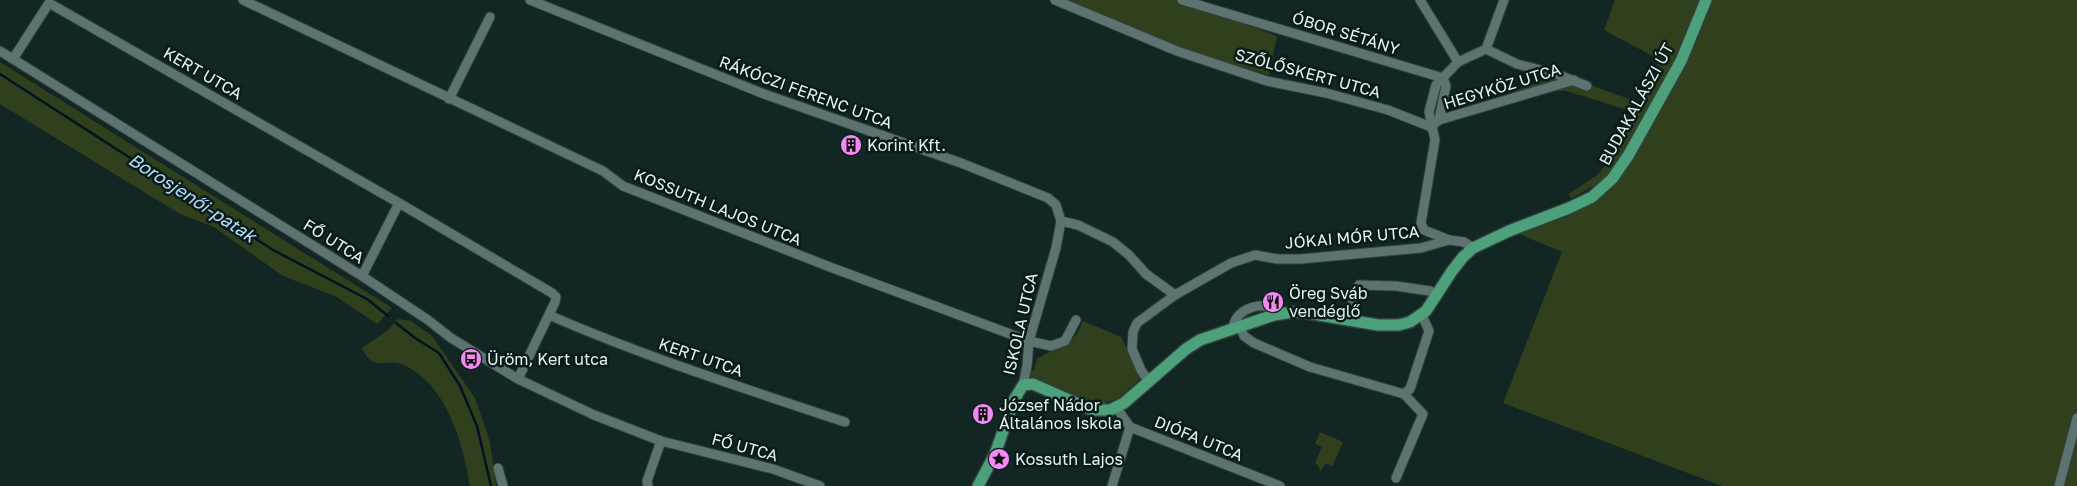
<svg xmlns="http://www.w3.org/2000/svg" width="2077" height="486" font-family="'Golos Text',sans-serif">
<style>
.green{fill:#30401d}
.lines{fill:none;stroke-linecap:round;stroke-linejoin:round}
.stream{stroke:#011323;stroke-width:2.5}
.minor-casing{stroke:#33413f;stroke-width:11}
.major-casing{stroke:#33413f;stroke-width:14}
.minor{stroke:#5d7370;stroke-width:9}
.major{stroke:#4ca17a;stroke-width:11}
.labels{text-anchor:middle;stroke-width:5;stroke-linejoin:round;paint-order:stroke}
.street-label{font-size:16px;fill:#e6f2f0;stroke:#091c1a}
.poi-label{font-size:16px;fill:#e6f2f0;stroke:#091c1a;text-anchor:start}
.water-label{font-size:18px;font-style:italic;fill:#b5ddfc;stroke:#091c1a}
</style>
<rect width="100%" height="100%" fill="#122623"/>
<!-- green -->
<g class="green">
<polygon points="1059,0 1181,0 1277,36 1269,75 1149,39"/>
<polygon points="1615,0 1699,0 1671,67 1688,61 1711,0 2077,0 2077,486 1722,486 1503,403 1562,252 1503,227 1589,193 1593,186 1572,198 1568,194 1596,176 1605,166 1658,74 1662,76 1664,71 1657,65 1658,59 1604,30"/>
<polygon points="0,62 392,308 377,324 335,296 283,276 214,227 180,214 0,104"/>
<polygon points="1556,76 1588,81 1593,86 1632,100 1631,111 1567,91 1556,91 1515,103 1512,92"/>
<path d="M398,319L411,321L432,336L475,398L490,442L496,486H470C463,443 447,385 404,365C386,357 374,374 362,348L387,331Z"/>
<path d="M1083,321L1121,337L1141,378L1119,398L1102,404L1087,401L1033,379L1029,374L1034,370L1037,359C1061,344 1070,352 1083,321Z"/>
<polygon points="1320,432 1343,442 1332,467 1329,464 1325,464 1320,472 1319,467 1315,463 1322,447 1315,444"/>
</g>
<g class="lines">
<!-- stream -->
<g class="stream">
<polyline points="0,74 273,250 367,299 388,316"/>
<polyline points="396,323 415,338 439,353 460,386 477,426 491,486"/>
</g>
<!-- minor casing -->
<g class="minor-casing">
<g id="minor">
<polyline points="243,0 603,171 623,186 830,267 1029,341 1051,346 1065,341 1076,320"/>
<polyline points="530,0 764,94 961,163 1048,198 1056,205 1061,221 1056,248 1029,341 1027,366 1023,385"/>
<polyline points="1055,0 1177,51 1267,81 1326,93 1388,110 1431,127"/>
<polyline points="1182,0 1443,78"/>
<polyline points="1420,0 1458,62 1436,85 1429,112 1435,140 1421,223 1424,230 1449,240 1464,242 1473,248"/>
<polyline points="1486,49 1504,0"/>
<polyline points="0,51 362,276 428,320 451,338 518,379 594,415 661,441 773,469 820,486"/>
<polyline points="13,59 49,3 399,203 552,293 556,297 555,302 518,379"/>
<polyline points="1458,62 1486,49 1517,64 1556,74 1587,86"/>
<polyline points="449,99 490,17"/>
<polyline points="1439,120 1574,80"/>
<polyline points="1434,124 1439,120 1446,86 1443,78"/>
<polyline points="1061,221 1078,225 1113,242 1129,255 1146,274 1175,295"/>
<polyline points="362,276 399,203"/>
<path d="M549,315C645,357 746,389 845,422"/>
<polyline points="1348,321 1356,289 1359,285 1396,286 1430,291 1437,294"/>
<polyline points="1240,327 1244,336 1254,343 1310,367 1404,394 1410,389 1429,331 1422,315"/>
<path d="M1233,329C1234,307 1268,298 1281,314"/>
<polyline points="1149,382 1141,370 1132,349 1133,332 1137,323 1175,295 1231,263 1255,255 1277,259 1300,259 1421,248 1449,240"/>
<polyline points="1116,407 1130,427 1280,486"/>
<polyline points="498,468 503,486"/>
<polyline points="1396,478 1423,414 1404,394"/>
<polyline points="648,486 647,481 661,441"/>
<polyline points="1112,486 1130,427"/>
<polyline points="2059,486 2077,418"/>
</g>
</g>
<!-- major casing -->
<g class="major-casing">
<polyline id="major" points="978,486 995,454 1014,400 1023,385 1033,384 1092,410 1110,410 1124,403 1186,349 1200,340 1274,315 1293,312 1307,313 1378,325 1399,325 1410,322 1426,311 1452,271 1463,257 1473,248 1509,231 1569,208 1592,197 1612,179 1628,156 1681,61 1706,0"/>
</g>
<!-- minor -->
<use href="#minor" class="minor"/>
<!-- major -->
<use href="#major" class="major"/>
</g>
<!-- icons -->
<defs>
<g id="building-disc" transform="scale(1.125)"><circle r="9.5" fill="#f38af1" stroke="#091c1a"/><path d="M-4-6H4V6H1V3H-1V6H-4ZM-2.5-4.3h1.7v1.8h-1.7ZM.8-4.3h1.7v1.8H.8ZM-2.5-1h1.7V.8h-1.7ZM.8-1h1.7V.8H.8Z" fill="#111"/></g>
<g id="restaurant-disc" transform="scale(1.125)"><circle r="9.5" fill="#f38af1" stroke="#091c1a"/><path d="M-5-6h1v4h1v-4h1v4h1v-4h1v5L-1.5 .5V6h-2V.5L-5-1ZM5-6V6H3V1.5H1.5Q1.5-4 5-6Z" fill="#111"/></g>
<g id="bus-disc" transform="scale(1.125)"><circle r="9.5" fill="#f38af1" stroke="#091c1a"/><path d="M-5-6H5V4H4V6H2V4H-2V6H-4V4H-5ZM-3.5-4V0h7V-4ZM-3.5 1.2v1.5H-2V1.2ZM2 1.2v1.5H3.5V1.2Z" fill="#111"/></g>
<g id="sight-disc" transform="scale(1.125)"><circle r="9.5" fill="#f38af1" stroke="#091c1a"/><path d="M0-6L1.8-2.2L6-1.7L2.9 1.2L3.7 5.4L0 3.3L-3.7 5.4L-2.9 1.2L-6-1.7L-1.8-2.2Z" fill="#111"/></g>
</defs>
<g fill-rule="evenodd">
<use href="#building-disc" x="851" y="145"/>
<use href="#restaurant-disc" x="1273" y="302"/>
<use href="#bus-disc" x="471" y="359"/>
<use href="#building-disc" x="983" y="414"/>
<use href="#sight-disc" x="999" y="459"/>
</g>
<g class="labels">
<!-- street labels -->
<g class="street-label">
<text transform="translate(1346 33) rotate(17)" y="6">ÓBOR SÉTÁNY</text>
<text transform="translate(203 73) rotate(30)" y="6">KERT UTCA</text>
<text transform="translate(1308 73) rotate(15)" y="6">SZŐLŐSKERT UTCA</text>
<text transform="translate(1502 86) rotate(-17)" y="6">HEGYKÖZ UTCA</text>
<text transform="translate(806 92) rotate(20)" y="6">RÁKÓCZI FERENC UTCA</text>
<text transform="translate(1636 104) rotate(-61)" y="6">BUDAKALÁSZI ÚT</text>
<text transform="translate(718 207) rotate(22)" y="6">KOSSUTH LAJOS UTCA</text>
<text transform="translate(1352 237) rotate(-5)" y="6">JÓKAI MÓR UTCA</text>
<text transform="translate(334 241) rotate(32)" y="6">FŐ UTCA</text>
<text transform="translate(1020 324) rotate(-77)" y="6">ISKOLA UTCA</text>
<text transform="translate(701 357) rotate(19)" y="6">KERT UTCA</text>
<text transform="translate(1199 438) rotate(22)" y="6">DIÓFA UTCA</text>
<text transform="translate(745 447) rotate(15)" y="6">FŐ UTCA</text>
</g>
<!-- poi labels -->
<g class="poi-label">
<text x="867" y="151">Korint Kft.</text>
<text x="1289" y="299">Öreg Sváb<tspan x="1289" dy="18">vendéglő</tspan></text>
<text x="487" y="365">Üröm, Kert utca</text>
<text x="999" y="411">József Nádor<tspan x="999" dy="18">Általános Iskola</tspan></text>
<text x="1015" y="465">Kossuth Lajos</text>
</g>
<!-- water labels -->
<g class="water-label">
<text transform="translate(192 198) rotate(33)" y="6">Borosjenői-patak</text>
</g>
</g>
</svg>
